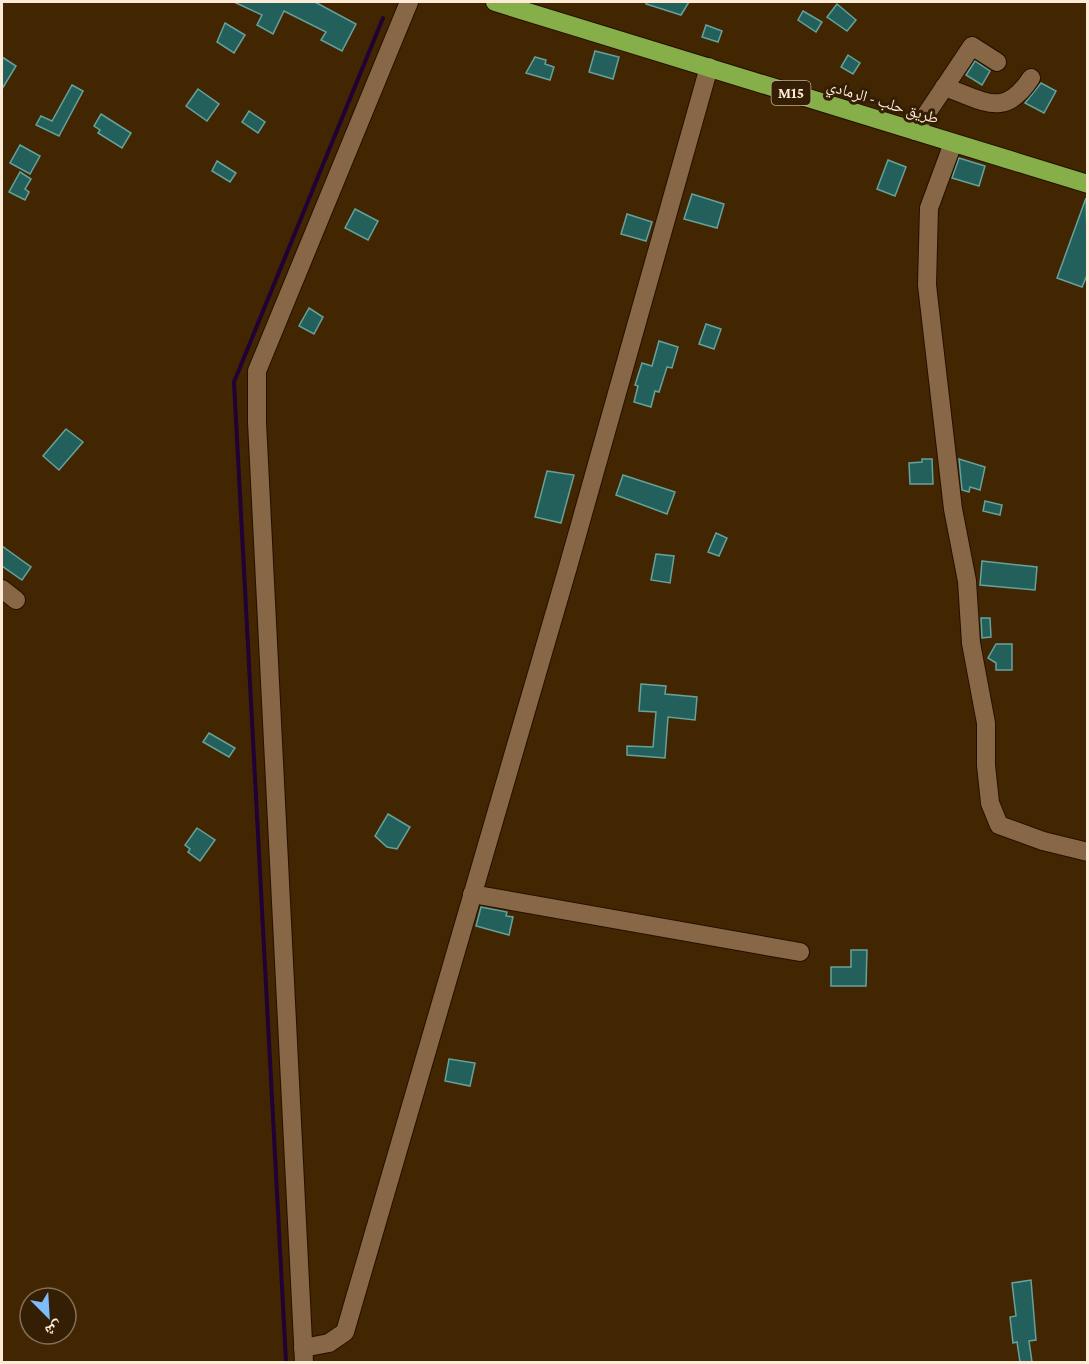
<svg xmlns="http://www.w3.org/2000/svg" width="1089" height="1364" font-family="'Crimson Pro','Noto Naskh Arabic',serif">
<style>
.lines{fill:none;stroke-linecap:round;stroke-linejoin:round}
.stream{stroke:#210235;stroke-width:4}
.building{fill:#23605b;stroke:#66a29c;stroke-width:1.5}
.minor-casing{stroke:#241000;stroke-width:20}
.highway-casing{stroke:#241000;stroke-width:20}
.minor{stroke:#876745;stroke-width:18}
.highway{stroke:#86af49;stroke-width:18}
.labels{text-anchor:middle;stroke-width:6;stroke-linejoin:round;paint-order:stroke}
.shield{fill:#341e04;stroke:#c1ad98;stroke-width:1.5}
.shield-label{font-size:15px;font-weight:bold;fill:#fdead7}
.street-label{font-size:16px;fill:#fdead7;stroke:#341e04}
</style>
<rect width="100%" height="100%" fill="#422602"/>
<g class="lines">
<!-- stream -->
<polyline class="stream" points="286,1362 234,382 383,18"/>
</g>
<!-- building -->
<g class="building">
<polygon points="234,2 315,2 356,24 342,51 321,40 326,32 284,11 273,34 257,25 262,15"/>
<polygon points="646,2 689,2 681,15 646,4"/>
<polygon points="837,4 856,20 847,31 827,17"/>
<polygon points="803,11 822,22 816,32 798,20"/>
<polygon points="225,23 245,35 234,53 217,42"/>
<polygon points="706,25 722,31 718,42 702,37"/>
<polygon points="595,51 619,57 613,79 589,72"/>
<polygon points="848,55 860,63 853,74 841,67"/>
<polygon points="2,57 16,66 2,89"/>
<polygon points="535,57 546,60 545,64 554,67 550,80 526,73"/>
<polygon points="975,61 990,71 982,85 966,75"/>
<polygon points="1041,83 1056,91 1044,113 1025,103"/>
<polygon points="72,85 83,91 59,136 36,125 41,116 52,121"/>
<polygon points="198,89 219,104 207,121 186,106"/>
<polygon points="249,111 265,122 258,133 242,122"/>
<polygon points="101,114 131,133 122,148 98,133 100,130 94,126"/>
<polygon points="20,145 40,156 30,174 10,163"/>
<polygon points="959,158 985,166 979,186 952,178"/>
<polygon points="888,160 906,167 895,196 877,189"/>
<polygon points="217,161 236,173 230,182 212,171"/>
<polygon points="20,172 31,179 25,189 29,192 25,200 9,192"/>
<polygon points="692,194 724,204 717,228 684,219"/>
<polygon points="1086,198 1088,273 1082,287 1057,278"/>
<polygon points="355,209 378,221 368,240 345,228"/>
<polygon points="627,214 652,222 646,241 621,234"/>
<polygon points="309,308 323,317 314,334 299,326"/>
<polygon points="706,324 721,329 714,349 699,344"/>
<polygon points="659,341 678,347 672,368 667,367 659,392 655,391 651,407 634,402 638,386 635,385 642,363 652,366"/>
<polygon points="66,429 83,442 59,470 43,456"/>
<polygon points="922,459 932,459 933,484 910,484 909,463 922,462"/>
<polygon points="959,459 985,467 980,490 970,487 969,492 962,490"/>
<polygon points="547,471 574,475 561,523 535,517"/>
<polygon points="623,475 675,492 667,514 616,495"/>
<polygon points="985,501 1002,505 1000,515 983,511"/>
<polygon points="716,533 727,538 719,556 708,552"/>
<polygon points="2,546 31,567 22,580 2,566"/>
<polygon points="656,554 674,556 670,583 651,580"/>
<polygon points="982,561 1037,567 1035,590 980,585"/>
<polygon points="981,618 990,618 991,637 982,638"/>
<polygon points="996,644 1012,644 1012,670 996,670 996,663 988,658"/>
<polygon points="641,684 666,686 665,694 697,697 695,720 668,717 665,758 627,755 627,746 653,747 656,712 639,711"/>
<polygon points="209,733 235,748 229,757 203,742"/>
<polygon points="388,814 410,827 397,849 387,847 375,836"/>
<polygon points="197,828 215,840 200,861 188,852 190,849 185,845"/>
<polygon points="481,907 507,912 506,916 513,917 509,935 476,926"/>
<polygon points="851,950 867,950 866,986 831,986 831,967 851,967"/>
<polygon points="449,1059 475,1063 470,1086 445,1081"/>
<polygon points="1031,1280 1036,1340 1029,1341 1032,1362 1020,1362 1017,1342 1013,1343 1010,1317 1016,1316 1012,1283"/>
</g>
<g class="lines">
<!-- minor casing -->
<g class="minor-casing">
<g id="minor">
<path d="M944,87C984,100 1004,120 1031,78"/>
<polyline points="915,131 972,46 997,62"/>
<polyline points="953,143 929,208 927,285 953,509 967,581 971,643 986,723 986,765 990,803 999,825 1043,841 1088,852"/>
<polyline points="2,589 16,600"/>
<polyline points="472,894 800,952"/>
<polyline points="303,1348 329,1343 345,1332 568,567 709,67"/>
<polyline points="304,1362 257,422 257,371 409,2"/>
</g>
</g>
<!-- highway casing -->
<g class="highway-casing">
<polyline id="highway" points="495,2 1088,184"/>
</g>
<!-- minor -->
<use href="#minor" class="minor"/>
<!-- highway -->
<use href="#highway" class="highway"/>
</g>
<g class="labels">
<!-- shield labels -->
<rect class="shield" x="771.5" y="81" width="39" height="24" rx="4.5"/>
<g class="shield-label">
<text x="791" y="98">M15</text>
</g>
<!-- street labels -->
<g class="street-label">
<text transform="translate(883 101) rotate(17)" y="6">طريق حلب - الرمادي</text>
</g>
</g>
<!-- border -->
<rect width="1089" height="1364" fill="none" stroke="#fdead7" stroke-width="6"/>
<!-- north arrow -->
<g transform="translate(48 1316) rotate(156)"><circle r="28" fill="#341e04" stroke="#847058" stroke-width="1.5"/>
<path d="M0-4.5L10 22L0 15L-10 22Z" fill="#7ebdf9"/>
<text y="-9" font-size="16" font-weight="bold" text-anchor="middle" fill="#fdead7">ش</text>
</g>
</svg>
